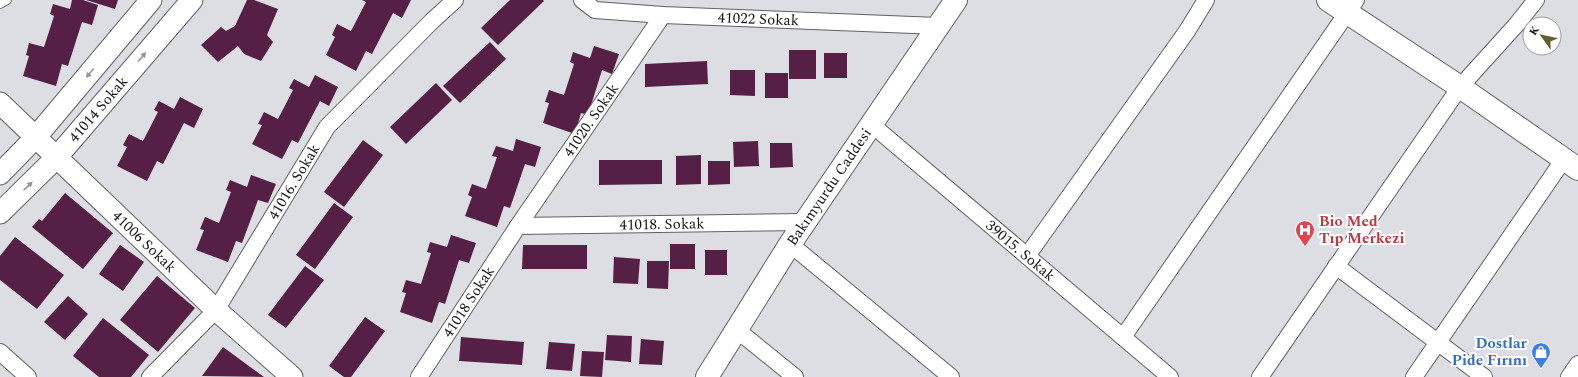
<svg xmlns="http://www.w3.org/2000/svg" width="1578" height="377" font-family="Spectral,serif">
<style>
.building{fill:#562046}
.lines{fill:none;stroke-linecap:round;stroke-linejoin:round}
.service-casing{stroke:#606066;stroke-width:10}
.minor-casing{stroke:#606066;stroke-width:18}
.tertiary-casing{stroke:#606066;stroke-width:23}
.secondary-casing{stroke:#606066;stroke-width:24}
.service{stroke:#fff;stroke-width:8}
.minor{stroke:#fff;stroke-width:16}
.tertiary{stroke:#fff;stroke-width:21}
.secondary{stroke:#fff;stroke-width:22}
.oneway{fill:#969697}
.labels{text-anchor:middle;stroke-width:4;stroke-linejoin:round;paint-order:stroke}
.street-label{font-size:15px;fill:#151517;stroke:#fff}
.health-label{font-size:15px;font-weight:bold;fill:#be3a42;stroke:#fff;text-anchor:start}
.shop-label{font-size:15px;font-weight:bold;fill:#366cbe;stroke:#fff;text-anchor:end}
</style>
<rect width="100%" height="100%" fill="#dddde4"/>
<!-- building -->
<g class="building">
<polygon points="72,0 83,0 98,5 92,25 82,22 68,66 62,64 56,86 23,76 29,56 26,55 29,43 44,47 54,16 50,14 53,4 70,9"/>
<polygon points="86,0 118,0 115,9"/>
<polygon points="247,0 254,0 278,9 267,35 273,42 261,61 244,54 238,46 218,62 201,45 221,27 226,31 235,26"/>
<polygon points="362,0 411,0 402,18 393,13 372,54 366,51 356,71 326,55 335,37 332,35 337,24 351,31 366,2"/>
<polygon points="510,0 543,0 544,1 498,45 481,28"/>
<polygon points="490,42 506,59 460,103 443,86"/>
<polygon points="594,46 619,54 612,74 602,70 588,115 581,113 575,134 543,123 549,103 545,102 549,90 564,95 574,64 570,62 573,52 590,58"/>
<rect x="789" y="50" width="27" height="29"/>
<rect x="824" y="53" width="23" height="25"/>
<polygon points="707,61 708,84 645,87 645,64"/>
<polygon points="730,70 755,70 755,96 730,95"/>
<rect x="765" y="73" width="23" height="25"/>
<polygon points="315,75 338,87 329,106 320,101 298,143 292,140 282,159 252,144 262,125 258,124 264,112 278,119 293,90 289,88 294,79 309,87"/>
<polygon points="436,83 452,100 406,144 390,127"/>
<polygon points="180,97 203,109 194,128 184,123 163,164 157,161 147,181 117,166 127,147 123,145 129,134 143,141 158,112 154,110 159,101 174,109"/>
<polygon points="516,139 541,147 535,167 525,164 510,208 504,206 497,227 465,216 472,197 468,195 472,184 486,189 497,157 492,156 496,146 513,151"/>
<polygon points="363,140 383,155 344,207 324,192"/>
<polygon points="758,141 759,166 734,167 733,142"/>
<polygon points="770,143 792,143 793,167 770,168"/>
<polygon points="701,155 701,184 676,185 676,156"/>
<polygon points="599,160 662,160 662,184 599,185"/>
<polygon points="708,161 730,161 730,184 708,185"/>
<polygon points="251,175 276,184 268,203 258,200 242,243 236,241 228,262 196,250 204,230 200,229 205,217 219,223 231,192 226,190 230,180 247,187"/>
<polygon points="65,193 113,233 83,269 32,227 39,219 42,221"/>
<polygon points="334,203 353,217 315,269 296,255"/>
<polygon points="451,235 476,243 469,263 459,260 445,304 439,302 432,323 400,312 406,293 402,292 406,280 421,284 431,253 427,252 430,242 447,247"/>
<polygon points="15,237 64,275 37,309 0,280 0,256"/>
<rect x="670" y="244" width="25" height="25"/>
<polygon points="120,245 144,262 123,291 99,274"/>
<polygon points="523,245 587,245 587,269 522,269"/>
<rect x="705" y="250" width="22" height="25"/>
<polygon points="614,257 640,259 638,284 613,283"/>
<polygon points="647,261 669,261 668,289 647,288"/>
<polygon points="305,266 324,280 286,328 268,315"/>
<polygon points="157,276 195,308 158,352 120,320"/>
<polygon points="68,296 88,314 65,340 44,322"/>
<polygon points="365,317 385,331 351,377 344,377 329,366"/>
<polygon points="103,318 149,355 131,377 99,377 73,356"/>
<polygon points="607,335 632,336 631,362 605,360"/>
<polygon points="461,337 524,342 522,365 459,361"/>
<polygon points="641,339 664,341 662,365 639,364"/>
<polygon points="549,342 575,344 572,371 546,369"/>
<polygon points="223,347 264,377 202,376"/>
<polygon points="582,351 604,352 602,377 580,376"/>
</g>
<g class="lines">
<!-- service casing -->
<g class="service-casing">
<polyline id="service" points="0,4 7,0"/>
</g>
<!-- minor casing -->
<g class="minor-casing">
<g id="minor">
<path id="s1" d="M582,0L595,10L663,15L938,26"/>
<path id="s2" d="M871,124L1170,377"/>
<path id="s3" d="M518,226L805,222"/>
<polyline points="790,244 951,377"/>
<polyline points="1027,256 1187,31 1206,0"/>
<polyline points="1336,266 1484,377"/>
<polyline points="737,330 795,377"/>
<polyline points="1123,337 1356,0"/>
<polyline points="0,352 28,377"/>
<path id="s4" d="M150,377L216,310L327,127L432,21L455,0"/>
<path id="s5" d="M419,377L518,226L663,15"/>
<polyline points="1260,377 1460,87 1517,24 1536,0"/>
<polyline points="1414,377 1564,159"/>
<polyline points="1569,377 1578,364"/>
</g>
</g>
<!-- tertiary casing -->
<g class="tertiary-casing">
<g id="tertiary">
<path id="s6" d="M0,103L216,310L292,377"/>
<polyline points="0,174 35,138 151,0"/>
<path id="s7" d="M0,213L56,158L192,0"/>
</g>
</g>
<!-- secondary casing -->
<g class="secondary-casing">
<g id="secondary">
<polyline points="1328,0 1460,87 1578,169"/>
<path id="s8" d="M707,377L790,244L956,0"/>
</g>
</g>
<!-- service -->
<use href="#service" class="service"/>
<!-- minor -->
<use href="#minor" class="minor"/>
<!-- tertiary -->
<use href="#tertiary" class="tertiary"/>
<!-- secondary -->
<use href="#secondary" class="secondary"/>
</g>
<!-- one-way arrows -->
<defs><path id="oneway-solid" d="M-6-.8H1V-3.2L6.5 0L1 3.2V.8H-6Z"/></defs>
<g class="oneway">
<use href="#oneway-solid" transform="translate(142 57) rotate(-49)"/>
<use href="#oneway-solid" transform="translate(90 73) rotate(130)"/>
<use href="#oneway-solid" transform="translate(28 186) rotate(-44)"/>
</g>
<!-- icons -->
<defs>
<g id="hospital-pin" transform="scale(1)"><path d="M0 17L-7.5 6A9.5 9.5 0 1 1 7.5 6Z" fill="#e0444e" stroke="#fff"/><path d="M-5-5h3v3.5h4V-5h3V5h-3V1.5h-4V5h-3Z" fill="#fff"/></g>
<g id="shop-pin" transform="scale(1)"><path d="M0 17L-7.5 6A9.5 9.5 0 1 1 7.5 6Z" fill="#3f7fe0" stroke="#fff"/><path d="M-5-2.5h2.3a2.7 3.5 0 0 1 5.4 0H5L5.5 6h-11ZM-1.5-2.5h3a1.5 2.3 0 0 0-3 0Z" fill="#fff"/></g>
</defs>
<g fill-rule="evenodd">
<use href="#hospital-pin" x="1305" y="230"/>
<use href="#shop-pin" x="1541" y="352"/>
</g>
<g class="labels">
<!-- street labels -->
<g class="street-label">
<text dy="5" stroke="none"><textPath href="#s1" startOffset="180">41022 Sokak</textPath></text>
<text dy="5" stroke="none"><textPath href="#s7" startOffset="143">41014 Sokak</textPath></text>
<text dy="5" stroke="none"><textPath href="#s5" startOffset="309">41020. Sokak</textPath></text>
<text dy="5" stroke="none"><textPath href="#s4" startOffset="244">41016. Sokak</textPath></text>
<text dy="5" stroke="none"><textPath href="#s8" startOffset="226">Bakımyurdu Caddesi</textPath></text>
<text dy="5" stroke="none"><textPath href="#s3" startOffset="144">41018. Sokak</textPath></text>
<text dy="5" stroke="none"><textPath href="#s6" startOffset="200">41006 Sokak</textPath></text>
<text dy="5" stroke="none"><textPath href="#s2" startOffset="196">39015. Sokak</textPath></text>
<text dy="5" stroke="none"><textPath href="#s5" startOffset="90">41018 Sokak</textPath></text>
</g>
<!-- health labels -->
<g class="health-label">
<text x="1319" y="226">Bio Med<tspan x="1319" dy="17">Tıp Merkezi</tspan></text>
</g>
<!-- shop labels -->
<g class="shop-label">
<text x="1527" y="348">Dostlar<tspan x="1527" dy="17">Pide Fırını</tspan></text>
</g>
</g>
<!-- north arrow -->
<g transform="translate(1542 36) rotate(303)"><circle r="19" fill="#ffffff" stroke="#a1a1a2"/>
<path d="M0-3L7 15L0 10L-7 15Z" fill="#61612e"/>
<text y="-6" font-size="11" font-weight="bold" text-anchor="middle" fill="#151517">K</text>
</g>
</svg>
